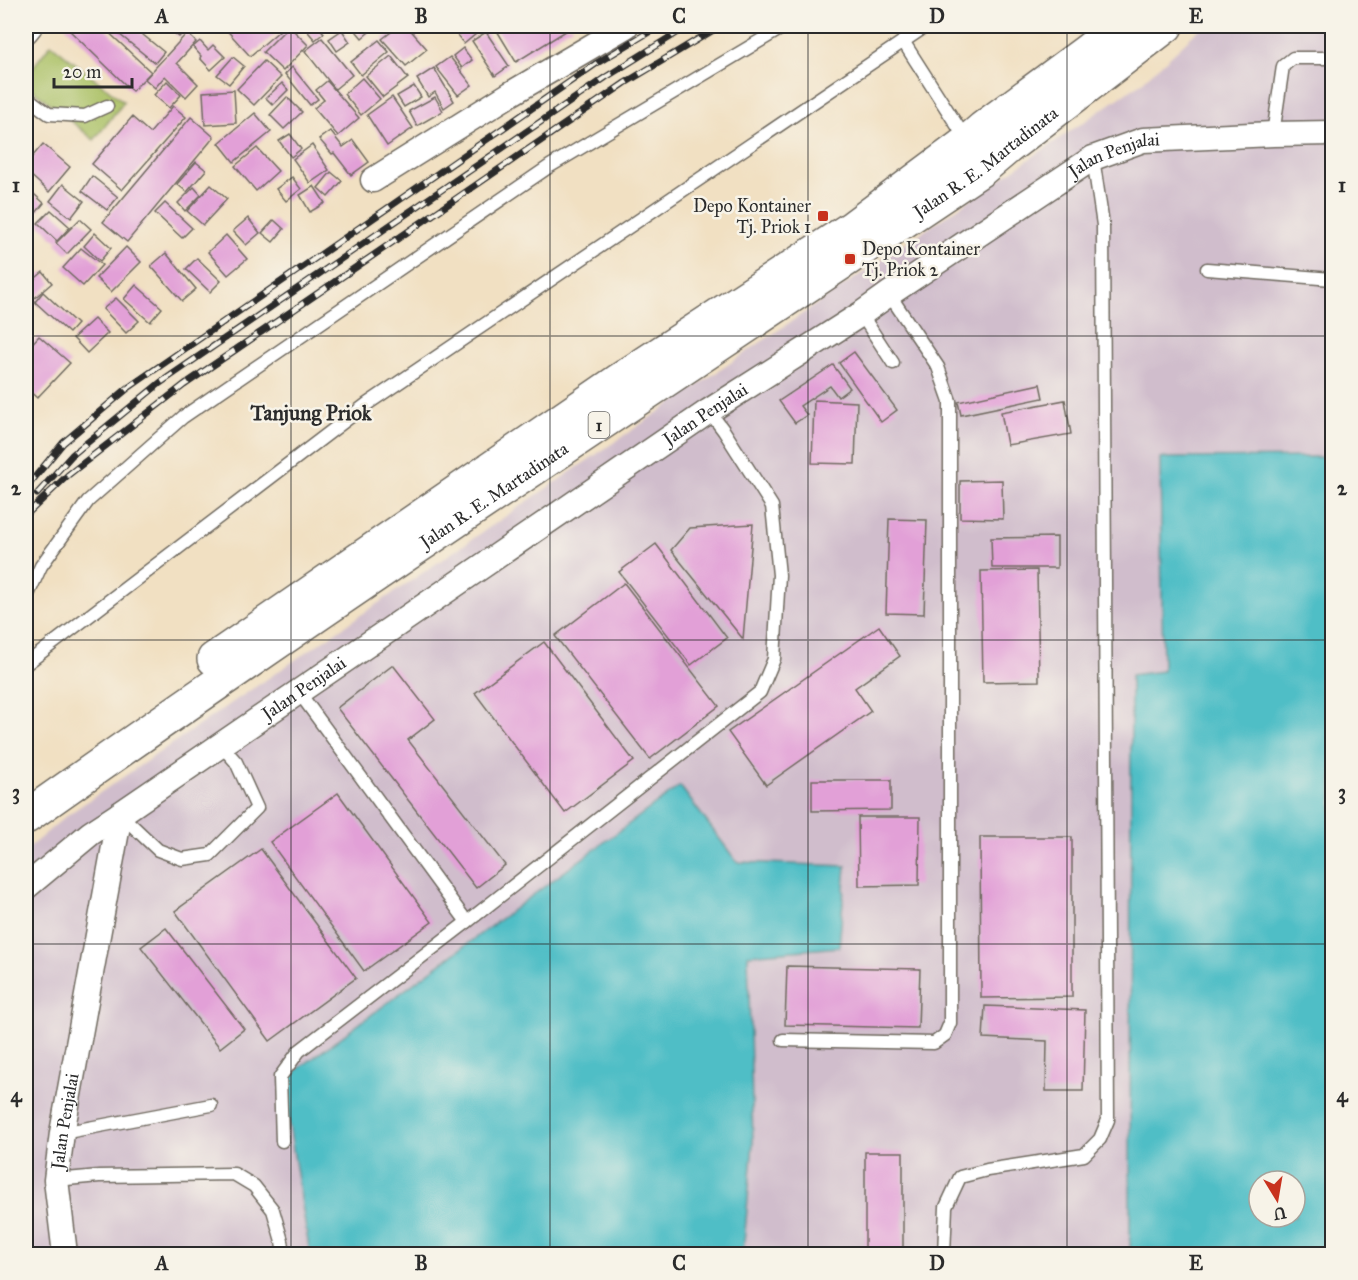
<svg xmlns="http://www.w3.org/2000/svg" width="1358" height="1280" font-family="'IM FELL Great Primer',serif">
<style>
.industrial{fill:#d0bdcc}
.green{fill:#abc166;stroke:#6b7648;stroke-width:1.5}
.water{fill:#50bec6;stroke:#3e7478;stroke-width:1.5;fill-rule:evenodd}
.building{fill:#e2a0d7}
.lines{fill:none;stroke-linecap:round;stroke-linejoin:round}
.service-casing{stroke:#706a60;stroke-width:15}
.minor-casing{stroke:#706a60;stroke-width:27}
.trunk-casing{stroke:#706a60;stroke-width:36}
.service{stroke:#fff;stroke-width:12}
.minor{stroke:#fff;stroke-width:24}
.trunk{stroke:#fff;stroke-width:33}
.rail-casing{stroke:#2b2b2b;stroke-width:7}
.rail{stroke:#f7f3e8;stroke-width:4.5;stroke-dasharray:14;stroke-linecap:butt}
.grid{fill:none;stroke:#2b2b2b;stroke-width:1.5;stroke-opacity:0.55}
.poi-dot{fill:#c8321e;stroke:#f7f3e8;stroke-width:2}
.labels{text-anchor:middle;stroke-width:5;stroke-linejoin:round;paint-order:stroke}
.shield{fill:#f7f3e8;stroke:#686764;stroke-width:1.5}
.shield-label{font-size:16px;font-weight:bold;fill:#2b2b2b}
.street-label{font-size:18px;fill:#2b2b2b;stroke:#f7f3e8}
.poi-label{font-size:18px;fill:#2b2b2b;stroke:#f7f3e8;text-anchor:end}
.quarter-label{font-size:21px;font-weight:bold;fill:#2b2b2b;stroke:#f7f3e8}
.neatline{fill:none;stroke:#2b2b2b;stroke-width:2}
.grid-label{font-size:20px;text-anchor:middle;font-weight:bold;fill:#2b2b2b}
</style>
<rect width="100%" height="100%" fill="#f7f3e8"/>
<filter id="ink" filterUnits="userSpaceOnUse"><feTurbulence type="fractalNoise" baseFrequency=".0167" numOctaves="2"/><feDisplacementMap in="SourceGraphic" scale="12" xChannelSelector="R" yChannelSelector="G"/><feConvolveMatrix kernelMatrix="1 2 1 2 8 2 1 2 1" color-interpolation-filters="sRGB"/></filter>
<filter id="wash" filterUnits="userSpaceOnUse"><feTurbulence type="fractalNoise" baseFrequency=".008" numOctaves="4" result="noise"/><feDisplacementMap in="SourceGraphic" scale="24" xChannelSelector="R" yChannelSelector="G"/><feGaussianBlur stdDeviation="1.35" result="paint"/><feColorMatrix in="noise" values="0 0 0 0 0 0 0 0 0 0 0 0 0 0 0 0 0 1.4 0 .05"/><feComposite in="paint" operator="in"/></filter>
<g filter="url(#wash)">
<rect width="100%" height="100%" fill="#f1e0c2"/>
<!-- industrial -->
<polygon class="industrial" points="1203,26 1332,26 1332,457 1160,459 1163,672 1131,675 1130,1254 743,1254 753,1143 748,955 839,947 846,866 737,862 680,786 310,1254 26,1254 26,850 66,816 1141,83"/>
<!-- green -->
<polygon class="green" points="51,44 124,102 94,140 26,84 26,76"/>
<!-- water -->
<g class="water">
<path d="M1332,457V1254H1130L1131,675L1163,671L1160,458ZM1259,1181H1295V1217H1259Z"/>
<polygon points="680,786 737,862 846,866 839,947 748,955 753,1143 743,1254 310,1254 282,1081"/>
</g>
<g id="blocks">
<!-- building -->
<g class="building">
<polygon points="65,26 102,26 151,72 132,91"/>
<polygon points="109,26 132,26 164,52 155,63"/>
<polygon points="166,26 182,26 186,29 179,37"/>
<polygon points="223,26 274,26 279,31 250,56"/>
<polygon points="289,26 308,45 283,71 263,52"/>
<polygon points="303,26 318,26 324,33 315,40"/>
<polygon points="352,26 374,26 375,27 362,38"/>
<polygon points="399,26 407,26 427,49 406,66 382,39"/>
<polygon points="469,26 472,26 477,33 464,44 457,35"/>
<polygon points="502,26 574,26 516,62 496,29"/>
<polygon points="342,30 350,42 337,51 329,39"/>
<polygon points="486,32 509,66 495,76 472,41"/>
<polygon points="187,33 196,42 177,63 198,84 186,97 165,76 155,88 145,79"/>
<polygon points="322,38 352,75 335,89 305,51"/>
<polygon points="379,40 389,52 361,75 351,62"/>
<polygon points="200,41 208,50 213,45 225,57 211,70 200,58 201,56 193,47"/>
<polygon points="463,48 472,60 462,68 453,56"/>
<polygon points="391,56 408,78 383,97 366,76"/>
<polygon points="233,57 244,66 229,84 217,75"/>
<polygon points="450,57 472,85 458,95 436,67"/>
<polygon points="264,61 281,77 254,105 237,89"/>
<polygon points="292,67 318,99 310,105 285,74"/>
<polygon points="434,68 454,101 444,108 435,92 428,97 417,79"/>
<polygon points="362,78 380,99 361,115 344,94"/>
<polygon points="167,81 181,95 169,108 154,95"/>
<polygon points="327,81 359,118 338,136 314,108 324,100 316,90"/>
<polygon points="282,83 288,90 273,105 266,98"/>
<polygon points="414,86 421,97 404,107 397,96"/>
<polygon points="234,90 236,123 205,125 203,92"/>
<polygon points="287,97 302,112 284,129 270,115"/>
<polygon points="392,97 413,128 387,146 367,115"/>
<polygon points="435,97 443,111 417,126 409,111"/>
<polygon points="173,106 186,117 122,190 92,164 132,117 150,133"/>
<polygon points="255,113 271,132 234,162 219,143"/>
<polygon points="191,117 214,137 127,242 103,222"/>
<polygon points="330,131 343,147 353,140 369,162 351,175 334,153 332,154 319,139"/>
<polygon points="290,134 301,149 291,157 279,141"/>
<polygon points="43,144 70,167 49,192 26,171 26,164"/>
<polygon points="312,145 329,170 310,183 293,159"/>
<polygon points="257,148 278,171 256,191 235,166"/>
<polygon points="196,162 206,170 187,192 177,184"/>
<polygon points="331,172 342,181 328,197 318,188"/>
<polygon points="92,176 118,197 107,210 82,191"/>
<polygon points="292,177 301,189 286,201 276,189"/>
<polygon points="63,184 84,201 71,218 50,201"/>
<polygon points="211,185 227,199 203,225 187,211"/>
<polygon points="314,186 325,203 310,212 300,195"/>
<polygon points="26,187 44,203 31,219 26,215"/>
<polygon points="194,187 201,195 185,211 178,203"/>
<polygon points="165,203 192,228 182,238 155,213"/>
<polygon points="51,210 70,227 57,241 38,223"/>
<polygon points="248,218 260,233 246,245 233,231"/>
<polygon points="80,219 91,229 67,254 56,243"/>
<polygon points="274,220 284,229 273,242 262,233"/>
<polygon points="95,233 111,248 100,261 84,246"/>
<polygon points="226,235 247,259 228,275 208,252"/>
<polygon points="126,247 141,262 111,292 96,278"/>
<polygon points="81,248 102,265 83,286 63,268"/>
<polygon points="166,253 196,289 182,301 151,266"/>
<polygon points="197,258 221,281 210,292 186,269"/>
<polygon points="43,272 52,283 31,301 26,295 26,286"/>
<polygon points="136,285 162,308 150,322 124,299"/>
<polygon points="43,292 77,324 69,333 35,302"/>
<polygon points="116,298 139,321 126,333 103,309"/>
<polygon points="94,319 108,333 87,353 73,338"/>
<polygon points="39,336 70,363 37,398 26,388 26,350"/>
<polygon points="854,352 897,410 881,422 839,363"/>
<polygon points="833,365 850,388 838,397 830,386 800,406 807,415 795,423 779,401"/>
<polygon points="1040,384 1043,398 961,415 958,402"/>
<polygon points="814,400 857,402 855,464 812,463"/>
<polygon points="1065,400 1071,434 1007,445 1001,412"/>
<polygon points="1002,480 1003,519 960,518 960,481"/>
<polygon points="889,519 927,520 924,614 886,613"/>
<polygon points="753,524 743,639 671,550 690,528"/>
<polygon points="1057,537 1057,568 992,568 991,538"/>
<polygon points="656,544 727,638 691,665 619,572"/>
<polygon points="1037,570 1039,681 983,682 981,571"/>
<polygon points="624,583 719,706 650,759 555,636"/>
<polygon points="879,626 900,656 855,688 871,711 766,785 728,732"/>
<polygon points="544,642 634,761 565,813 475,693"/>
<polygon points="393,665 435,719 408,740 505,865 476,888 337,708"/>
<polygon points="812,780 891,780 891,810 812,811"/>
<polygon points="338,793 432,922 364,971 270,842"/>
<polygon points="858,817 920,817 919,885 859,886"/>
<polygon points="980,837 1072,837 1072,997 981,998"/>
<polygon points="261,849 356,978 270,1041 175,911"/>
<polygon points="166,928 244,1029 220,1048 141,947"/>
<polygon points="787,966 920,969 918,1028 785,1025"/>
<polygon points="985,1006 1085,1010 1083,1091 1046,1091 1047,1041 983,1038"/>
<rect x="865" y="1152" width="38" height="102"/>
</g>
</g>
</g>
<g filter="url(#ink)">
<use href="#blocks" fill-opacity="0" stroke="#706a60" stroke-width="1.5"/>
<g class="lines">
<!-- service casing -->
<g class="service-casing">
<g id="service">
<polyline points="903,41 967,141"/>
<polyline points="26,97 49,114 85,116 107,106"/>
<polyline points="1273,134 1283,66 1293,58 1332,58"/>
<polyline points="1207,269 1332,279"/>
<polyline points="861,314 893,363"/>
<polyline points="26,599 41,566 88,501 183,417 550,166 785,26"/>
<polyline points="26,664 367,404 926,26"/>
<polyline points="298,691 467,922"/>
<polyline points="120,814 158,850 182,859 210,855 257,808 236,762 220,744"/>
<polyline points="783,1040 934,1043 945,1035 950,1023 950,401 938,367 889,294"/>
<polyline points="62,1133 211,1105"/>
<polyline points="282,1141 280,1077 299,1051 467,922 760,692 774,659 779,575 772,506 724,431 709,411"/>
<polyline points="56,1180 99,1176 234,1174 254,1186 273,1210 282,1241 284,1254"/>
<polyline points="944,1254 946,1207 960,1177 987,1170 1084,1155 1100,1139 1108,1120 1103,225 1093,158"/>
</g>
</g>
<!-- minor casing -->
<g class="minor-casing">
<g id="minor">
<polyline points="26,31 30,26"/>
<polyline points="373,180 512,93 626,26"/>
<polyline points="26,887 91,833 120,814"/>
<path id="s1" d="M65,1254L56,1180L62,1133L120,814L709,411L861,314L889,294L1093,158L1143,140L1273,134L1332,133"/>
</g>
</g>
<!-- trunk casing -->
<g class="trunk-casing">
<g id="trunk">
<polyline points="214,659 618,381 853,227 967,142 983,128 1087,51 1118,26"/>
<path id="s2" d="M26,817C340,595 662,383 982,169L1007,148L1166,26"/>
</g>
</g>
<!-- service -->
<use href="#service" class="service"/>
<!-- minor -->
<use href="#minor" class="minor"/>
<!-- trunk -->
<use href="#trunk" class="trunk"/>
<!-- rail casing -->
<g class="rail-casing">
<g id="rail">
<polyline points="26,488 63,443 128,388 597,63 659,26"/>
<polyline points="37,494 72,455 160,383 606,77 688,26"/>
<polyline points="26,515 68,475 184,385 625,83 720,26"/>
</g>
</g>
<!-- rail -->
<use href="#rail" class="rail"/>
</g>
</g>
<!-- grid -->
<path class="grid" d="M291,26V1254M550,26V1254M808,26V1254M1067,26V1254M26,336H1332M26,640H1332M26,944H1332"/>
<!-- markers -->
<g class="poi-dot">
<rect x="817" y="210" width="12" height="12" rx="3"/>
<rect x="844" y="253" width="12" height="12" rx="3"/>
</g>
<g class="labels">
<!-- shield labels -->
<rect class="shield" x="588.5" y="412" width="21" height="26" rx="4.5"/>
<g class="shield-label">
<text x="599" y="431">1</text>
</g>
<!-- street labels -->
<g class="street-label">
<text dy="6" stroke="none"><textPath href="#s1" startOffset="1641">Jalan Penjalai</textPath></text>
<text dy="6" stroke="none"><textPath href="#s2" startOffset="1162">Jalan R. E. Martadinata</textPath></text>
<text dy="6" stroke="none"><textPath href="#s1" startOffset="1155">Jalan Penjalai</textPath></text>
<text dy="6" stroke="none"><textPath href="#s2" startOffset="568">Jalan R. E. Martadinata</textPath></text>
<text dy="6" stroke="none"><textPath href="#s1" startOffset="669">Jalan Penjalai</textPath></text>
<text dy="6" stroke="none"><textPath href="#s1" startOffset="134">Jalan Penjalai</textPath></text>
</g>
<!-- poi labels -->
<g class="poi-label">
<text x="811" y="212">Depo Kontainer<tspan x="811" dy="21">Tj. Priok 1</tspan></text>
<text x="862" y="255" text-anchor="start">Depo Kontainer<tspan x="862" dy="21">Tj. Priok 2</tspan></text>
</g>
<!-- quarter labels -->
<g class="quarter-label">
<text x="311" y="420">Tanjung Priok</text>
</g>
</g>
<!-- margin -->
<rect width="1358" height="1280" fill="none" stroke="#f7f3e8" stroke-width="66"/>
<!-- north arrow -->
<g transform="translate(1277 1199) rotate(169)"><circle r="28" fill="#f7f3e8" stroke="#a5a39c" stroke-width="1.5"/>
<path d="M0-4.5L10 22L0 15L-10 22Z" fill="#c8321e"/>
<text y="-9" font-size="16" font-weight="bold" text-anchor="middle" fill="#2b2b2b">U</text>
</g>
<!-- scale -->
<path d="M54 78v9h78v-9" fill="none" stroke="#2b2b2b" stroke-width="3"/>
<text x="63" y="78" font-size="18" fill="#2b2b2b" stroke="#f7f3e8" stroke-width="4.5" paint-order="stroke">20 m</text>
<rect x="33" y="33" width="1292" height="1214" class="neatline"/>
<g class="grid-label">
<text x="162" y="23">A</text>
<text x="421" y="23">B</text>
<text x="679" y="23">C</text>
<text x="937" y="23">D</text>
<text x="1196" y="23">E</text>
<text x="16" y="192">1</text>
<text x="1342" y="192">1</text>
<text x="16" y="495">2</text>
<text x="1342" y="495">2</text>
<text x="16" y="799">3</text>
<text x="1342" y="799">3</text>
<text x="16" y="1102">4</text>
<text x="1342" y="1102">4</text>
<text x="162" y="1270">A</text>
<text x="421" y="1270">B</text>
<text x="679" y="1270">C</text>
<text x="937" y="1270">D</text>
<text x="1196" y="1270">E</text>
</g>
</svg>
